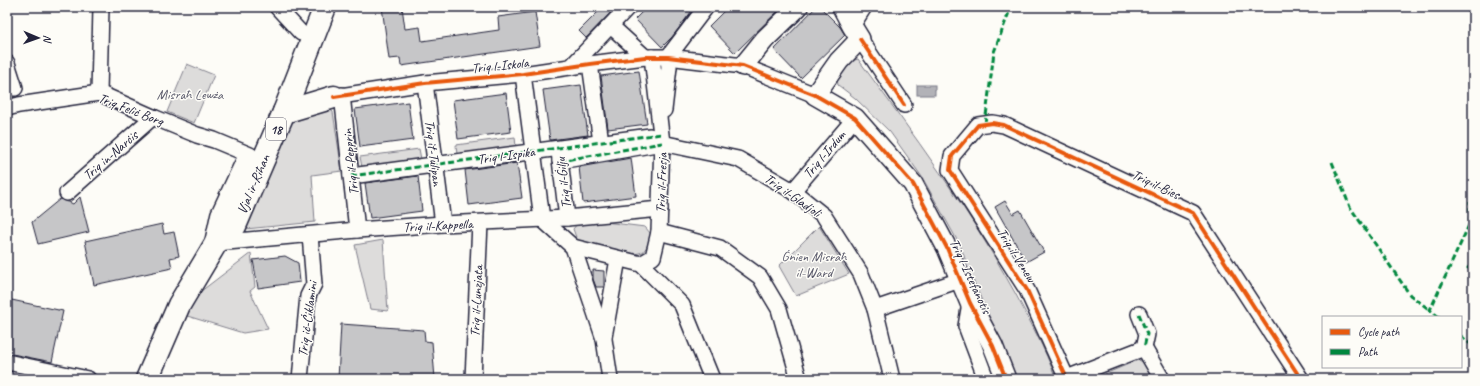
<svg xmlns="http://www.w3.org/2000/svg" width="1480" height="386" font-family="Caveat,sans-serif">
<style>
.green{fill:#dddcdb;stroke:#807f8b}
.water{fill:#b2b2b7;stroke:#787885}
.building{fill:#c6c6c8;stroke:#22223b}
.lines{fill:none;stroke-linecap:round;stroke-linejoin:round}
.minor-casing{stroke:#22223b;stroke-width:18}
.tertiary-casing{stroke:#22223b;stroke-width:22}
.primary-casing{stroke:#22223b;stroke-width:25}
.minor{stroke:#fdfcf7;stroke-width:15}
.tertiary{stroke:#fdfcf7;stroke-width:19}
.primary{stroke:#fdfcf7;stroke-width:22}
.quiet{stroke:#00873e;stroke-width:3;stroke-dasharray:6 3;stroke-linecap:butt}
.cycleway-casing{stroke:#fdfcf7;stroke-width:6}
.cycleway{stroke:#e8590c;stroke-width:4}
.labels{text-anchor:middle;stroke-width:3;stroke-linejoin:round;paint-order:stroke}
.shield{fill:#fdfcf7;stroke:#646373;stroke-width:1}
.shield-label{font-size:13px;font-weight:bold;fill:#22223b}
.street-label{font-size:14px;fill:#22223b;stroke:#fdfcf7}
.park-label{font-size:14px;fill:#5a5a6b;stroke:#fdfcf7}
</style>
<rect width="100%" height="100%" fill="#fdfcf7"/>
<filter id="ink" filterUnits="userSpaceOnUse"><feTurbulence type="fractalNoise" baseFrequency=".025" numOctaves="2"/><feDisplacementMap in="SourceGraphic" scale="8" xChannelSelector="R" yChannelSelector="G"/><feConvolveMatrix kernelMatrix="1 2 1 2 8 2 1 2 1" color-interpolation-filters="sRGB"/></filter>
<g filter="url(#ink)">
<!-- green -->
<g class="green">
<path d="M858,59C913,134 969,209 1014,291C1029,319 1045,349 1056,379H1015L968,268L961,247L922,177L890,132L855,98L838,85L837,79L848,62Z"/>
<polygon points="187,64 214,75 194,123 167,112"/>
<polygon points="328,108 333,112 342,171 312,175 315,222 246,229 291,121"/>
<polygon points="515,137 516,147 457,155 456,145"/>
<polygon points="419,149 421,159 362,167 360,157"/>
<polygon points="581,219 645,227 651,234 648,245 643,252 635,254 577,240 573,229"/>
<polygon points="819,226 849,274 796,296 779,266"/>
<polygon points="383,240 388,311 370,309 355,245"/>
<polygon points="251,253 255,287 250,291 268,329 243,333 184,315 192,298"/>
<polygon points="1138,360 1147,363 1155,379 1107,379 1105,374"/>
</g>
<!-- water -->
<rect class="water" x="917" y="85" width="18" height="10"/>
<!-- building -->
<g class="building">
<polygon points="382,7 402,7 405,29 420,27 422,41 499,30 498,17 535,12 540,46 401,66 400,58 389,59"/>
<polygon points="603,7 616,7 586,38 579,31"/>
<polygon points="647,7 695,7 672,37 662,47 635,19"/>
<polygon points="728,7 782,7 735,53 709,26"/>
<polygon points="816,7 820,7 840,27 845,35 801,78 774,50"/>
<polygon points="639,71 647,124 608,129 601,76"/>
<polygon points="581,85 588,135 550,140 543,90"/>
<polygon points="506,93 511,132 458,139 453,100"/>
<polygon points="408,102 413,140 360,147 355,109"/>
<polygon points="631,158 636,196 583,203 579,167"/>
<polygon points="517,163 522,198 469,205 465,170"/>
<polygon points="418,176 422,211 370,218 365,183"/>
<polygon points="80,197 89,232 38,244 32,222 60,199 64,201 69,202 73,204"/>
<polygon points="1005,201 1013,214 1020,210 1044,252 1026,262 995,207"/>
<polygon points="162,224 164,234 174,232 179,256 170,258 172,268 94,285 85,241"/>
<polygon points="285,256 298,263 300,282 258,288 253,260"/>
<polygon points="593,270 604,271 604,287 596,287 593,279"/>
<polygon points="7,299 63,311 52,362 7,353"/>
<polygon points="341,324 424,330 425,341 432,342 435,379 338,379"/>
</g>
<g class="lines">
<!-- minor casing -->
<g class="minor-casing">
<g id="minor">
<polyline points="277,7 301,33"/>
<polyline points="611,26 645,57"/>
<polyline points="852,26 864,7"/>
<polyline points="860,39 904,105"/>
<polyline points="668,57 706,7"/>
<polyline points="7,63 15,88"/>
<polyline points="590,64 601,142"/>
<polyline points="571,67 628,7"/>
<polyline points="523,74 542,219"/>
<polyline points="425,83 443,224"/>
<polyline points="99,93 101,7"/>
<polyline points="342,95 357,230"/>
<polyline points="334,97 425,83 523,74 590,64 645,57 668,57 743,66 815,95"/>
<polyline points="7,108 19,105 99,93 153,117 197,135 214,140 250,155"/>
<polyline points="664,110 669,67 668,57"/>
<polyline points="559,151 567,218"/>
<polyline points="560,161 662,143 738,159 793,191 824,216 861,274 875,309 892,379"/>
<polyline points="351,176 650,136"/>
<polyline points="793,191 855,118"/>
<polyline points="67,193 153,117"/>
<polyline points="542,219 573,247 604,339 610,379"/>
<polyline points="659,232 720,248 760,277 779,309 799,379"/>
<polyline points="216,243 357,230 443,224 567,218 660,209"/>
<polyline points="573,247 641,264 653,257 659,232 662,143 652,57"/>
<polyline points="641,264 682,305 712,379"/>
<polyline points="970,303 966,326 986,379"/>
<polyline points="875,309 960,280"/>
<polyline points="1139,314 1147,334 1144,348"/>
<polyline points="604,337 618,259"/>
<polyline points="7,362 88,379"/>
<polyline points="1067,378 1144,348 1162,379"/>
<polyline points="300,379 308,296 314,284 310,235"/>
<polyline points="473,379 480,223"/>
<polyline points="1067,379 1027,290 950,170 952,156 978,125 992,123 1004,125 1193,213 1301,379"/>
</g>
</g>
<!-- tertiary casing -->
<g class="tertiary-casing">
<g id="tertiary">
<polyline points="842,7 852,26 860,39 839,61 815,95 855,118 913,184 947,248 970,303 993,346 1006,379"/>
<polyline points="743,66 765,39 798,7"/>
</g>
</g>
<!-- primary casing -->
<g class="primary-casing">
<g id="primary">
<polyline points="284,112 334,97"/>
<polyline points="216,243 222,215 247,162"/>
<polyline points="147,379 179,305 216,243 235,226 284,112 325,7"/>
</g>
</g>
<!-- minor -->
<use href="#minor" class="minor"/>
<!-- tertiary -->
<use href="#tertiary" class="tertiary"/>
<!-- primary -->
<use href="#primary" class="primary"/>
<!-- quiet -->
<g class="quiet">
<polyline points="985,124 994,52 1011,7"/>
<polyline points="560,161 662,143"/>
<polyline points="1332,162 1350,207 1410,295 1430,310"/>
<polyline points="351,176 661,134"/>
<polyline points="1467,267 1473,271"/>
<polyline points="1139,314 1147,334 1144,348"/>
<polyline points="1439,317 1430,310 1470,223 1470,202"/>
<polyline points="1461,336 1473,346"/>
</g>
<!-- cycleway casing -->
<g class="cycleway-casing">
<g id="cycleway">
<polyline points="860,39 904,105"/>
<polyline points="334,97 425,83 523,74 590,64 645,57 668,57 743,66 815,95 855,118 913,184 947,248 970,303 993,346 1006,379"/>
<polyline points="1067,379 1027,290 950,170 952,156 978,125 992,123 1004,125 1193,213 1301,379"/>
</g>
</g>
<!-- cycleway -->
<use href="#cycleway" class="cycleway"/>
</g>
</g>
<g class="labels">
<!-- shield labels -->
<rect class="shield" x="266" y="118" width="20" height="22" rx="3"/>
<g class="shield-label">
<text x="276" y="134">18</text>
</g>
<!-- street labels -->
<g class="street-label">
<text transform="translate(500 65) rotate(-6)" y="5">Triq l-Iskola</text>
<text transform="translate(131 109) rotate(21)" y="5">Triq Feliċ Borg</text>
<text transform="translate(434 153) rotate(83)" y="5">Triq it-Tulipan</text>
<text transform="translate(824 154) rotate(-50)" y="5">Triq l-Irdum</text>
<text transform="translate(110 155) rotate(-41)" y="5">Triq in-Narċis</text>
<text transform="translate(506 155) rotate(-8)" y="5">Triq l-Ispika</text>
<text transform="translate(350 162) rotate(-96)" y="5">Triq il-Pepprin</text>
<text transform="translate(563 183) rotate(-97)" y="5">Triq il-Ġilju</text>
<text transform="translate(661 183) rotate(-88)" y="5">Triq il-Fresja</text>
<text transform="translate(253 184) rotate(-67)" y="5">Vjal ir-Riħan</text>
<text transform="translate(1156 184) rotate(25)" y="5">Triq il-Bies</text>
<text transform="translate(793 195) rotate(35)" y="5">Triq il-Gladjoli</text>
<text transform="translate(438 225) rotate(-3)" y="5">Triq il-Kappella</text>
<text transform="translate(1017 255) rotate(58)" y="5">Triq il-Venew</text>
<text transform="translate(971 276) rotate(65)" y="5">Triq l-Istefanotis</text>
<text transform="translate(476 301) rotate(-87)" y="5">Triq il-Lunzjata</text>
<text transform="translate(307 319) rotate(-82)" y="5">Triq iċ-Ċiklamini</text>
</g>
<!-- park labels -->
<g class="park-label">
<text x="190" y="99">Misraħ Lewża</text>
<text x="814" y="261">Ġnien Misraħ<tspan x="814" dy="16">il-Ward</tspan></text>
</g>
</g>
<!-- margin -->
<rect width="1480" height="386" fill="none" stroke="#fdfcf7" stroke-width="24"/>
<rect x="12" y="12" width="1456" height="362" fill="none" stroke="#22223b" stroke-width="1.5" filter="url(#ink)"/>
<!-- legend -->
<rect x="1322" y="316" width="140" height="52" fill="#fdfcf7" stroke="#a5a5ac"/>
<rect x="1330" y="329" width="20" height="6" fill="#e8590c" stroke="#a5a5ac"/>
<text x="1358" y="336" font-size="12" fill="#22223b">Cycle path</text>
<rect x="1330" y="349" width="20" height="6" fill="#00873e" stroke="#a5a5ac"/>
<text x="1358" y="356" font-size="12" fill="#22223b">Path</text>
<!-- north arrow -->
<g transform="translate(38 38) rotate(92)" stroke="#fdfcf7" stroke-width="3" paint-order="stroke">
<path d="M0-3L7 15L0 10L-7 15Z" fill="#22223b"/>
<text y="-6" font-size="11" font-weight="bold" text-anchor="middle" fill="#22223b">N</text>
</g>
</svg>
